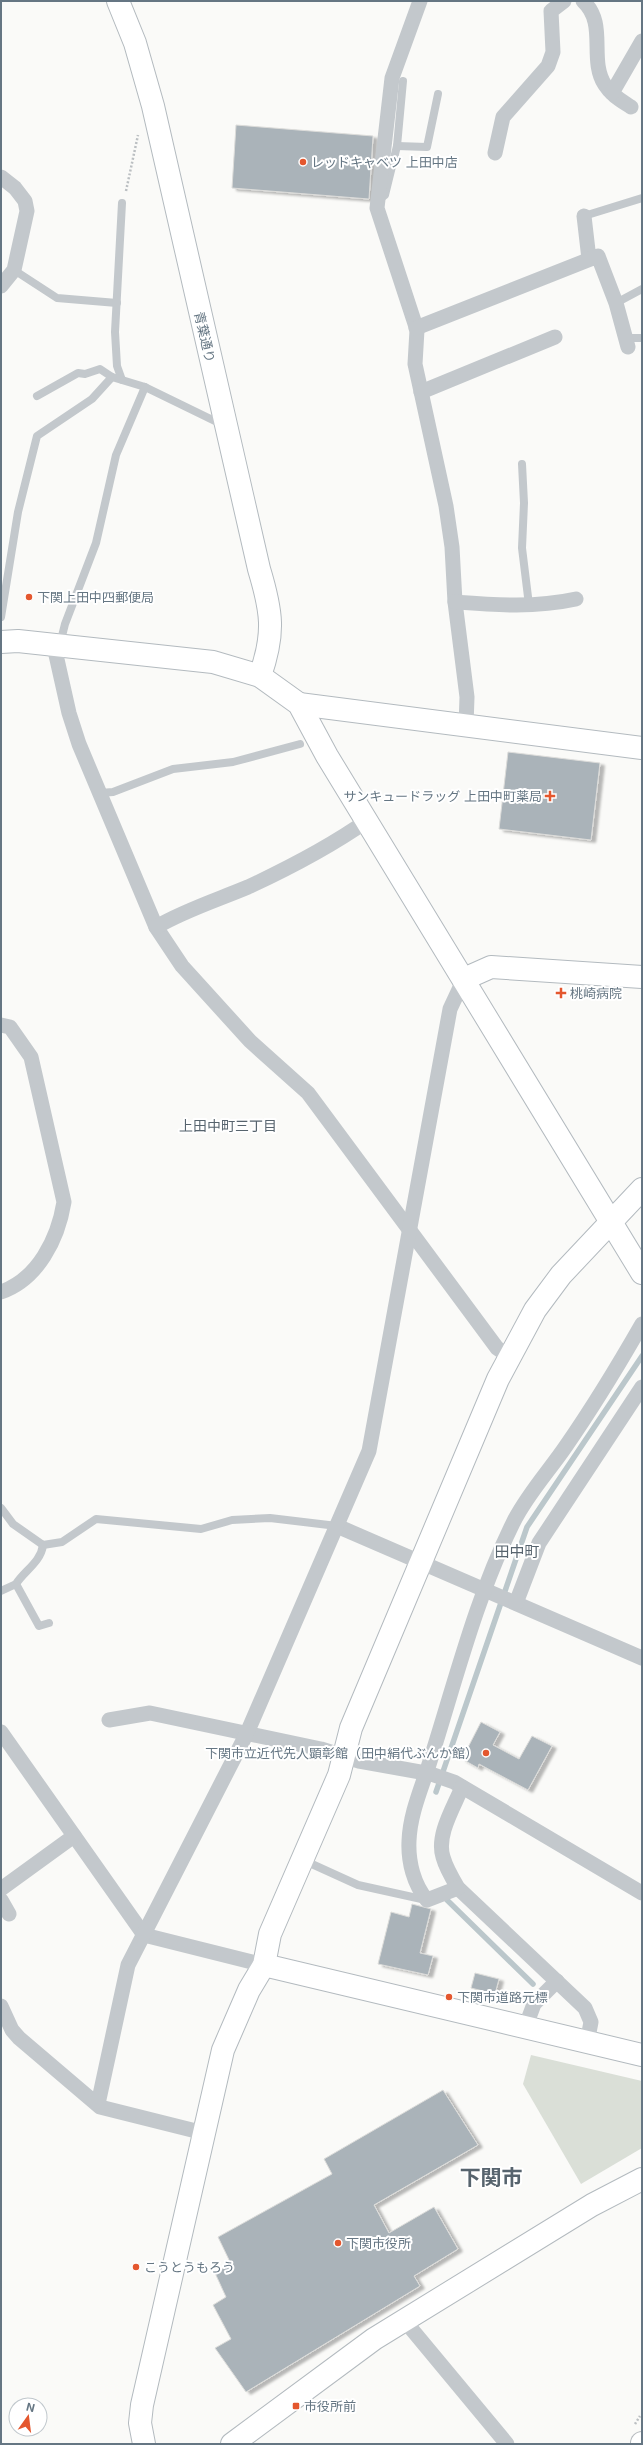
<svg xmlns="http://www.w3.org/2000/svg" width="643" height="2445" font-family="Inter,'Noto Sans JP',sans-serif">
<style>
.green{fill:#dadfd7}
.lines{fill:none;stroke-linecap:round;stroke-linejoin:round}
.stream{stroke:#bbc7cb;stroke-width:5.5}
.building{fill:#aab3b9;stroke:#dcdcda;filter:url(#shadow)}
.secondary-casing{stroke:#b3babf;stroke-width:24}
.primary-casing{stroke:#b5babe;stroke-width:24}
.path{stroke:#bbbfc2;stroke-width:2.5;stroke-dasharray:2 2;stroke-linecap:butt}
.lane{stroke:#c3c8cc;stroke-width:8}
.street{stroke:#c3c8cc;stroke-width:15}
.secondary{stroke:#fff;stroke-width:22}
.primary{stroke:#fff;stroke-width:22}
.poi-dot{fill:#e4572e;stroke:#fff;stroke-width:1.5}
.labels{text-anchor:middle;stroke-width:4;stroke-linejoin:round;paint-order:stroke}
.poi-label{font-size:13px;fill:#657683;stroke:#fff;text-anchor:start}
.street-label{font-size:13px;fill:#657683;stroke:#fff}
.neighbourhood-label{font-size:14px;fill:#57646e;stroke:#fff}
.quarter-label{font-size:15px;fill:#57646e;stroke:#fff}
.town-label{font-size:21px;font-weight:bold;fill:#57646e;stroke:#fff}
</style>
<defs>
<filter id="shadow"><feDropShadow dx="4.5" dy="2.5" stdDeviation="1" flood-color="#0004"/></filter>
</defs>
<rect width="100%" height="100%" fill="#fafaf8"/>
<!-- green -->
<polygon class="green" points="531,2055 642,2081 642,2148 581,2184 523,2084"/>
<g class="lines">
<!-- stream -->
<g class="stream">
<polyline points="436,1792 527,1527 642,1356"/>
<polyline points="447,1900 533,1984"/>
</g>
</g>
<!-- building -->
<g class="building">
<polygon points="236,125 373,136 369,199 232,188"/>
<polygon points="508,752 600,763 591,840 499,829"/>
<polygon points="481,1722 500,1732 493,1745 519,1759 532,1736 552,1746 528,1790 479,1764 478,1768 462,1759"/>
<polygon points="412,1904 431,1909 420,1953 433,1956 428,1975 378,1964 391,1912 409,1917"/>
<polygon points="475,1973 499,1979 495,1994 471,1988"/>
<polygon points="443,2090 478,2145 374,2205 389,2233 434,2207 458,2249 414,2276 420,2286 246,2392 215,2348 231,2339 213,2305 226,2297 215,2273 231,2264 218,2237 332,2174 324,2159"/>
</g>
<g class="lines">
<!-- secondary casing -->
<g class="secondary-casing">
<g id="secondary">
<path d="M118,1L135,43L153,106L259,569C272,612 275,633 260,676"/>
<polyline points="1,642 18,641 213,662 260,676 299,704 327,756 642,1273"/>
<polyline points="299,704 642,748"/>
<polyline points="464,979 491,967 642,977"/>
<polyline points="264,1965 642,2055"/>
<polyline points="144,2444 140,2423 142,2405 223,2050 249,1990 264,1965 270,1934 339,1775 351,1728 498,1379 535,1310 561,1275 642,1189"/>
<polyline points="232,2444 374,2339 592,2205 642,2179"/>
</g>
</g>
<!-- primary casing -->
<g class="primary-casing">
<polyline id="primary" points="642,2444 642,2443"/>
</g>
<!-- path -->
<g class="path">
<polyline points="126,191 138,135"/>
<polyline points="635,2424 640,2416"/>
</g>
<!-- lane -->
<g class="lane">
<polyline points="397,146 427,147 438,94"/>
<polyline points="381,198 385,195 397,146 403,81"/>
<polyline points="584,216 642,198"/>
<polyline points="14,270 57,298 117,303"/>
<polyline points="616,303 642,289"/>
<polyline points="625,338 642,338"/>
<polyline points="122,380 117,366 115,332 122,203"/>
<polyline points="37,396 78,373 85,374 100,369 112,377 145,387 223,425"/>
<polyline points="522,464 524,503 522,548 529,605"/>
<polyline points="1,617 18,512 37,436 92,399 112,377"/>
<polyline points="60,644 65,624 96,543 116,455 145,387"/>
<polyline points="100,793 113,792 173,769 233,762 300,744"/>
<polyline points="1,1508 13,1524 43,1545 62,1542 96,1519 201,1529 232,1520 270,1518 337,1526"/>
<path d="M16,1584C24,1571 41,1562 43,1545"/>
<polyline points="1,1591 16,1584 39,1626 49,1623"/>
<polyline points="303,1860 358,1885 426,1900"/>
</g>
<!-- street -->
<g class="street">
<polyline points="420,1 392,78 377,208 417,330 415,364 446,506 452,547 455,602 467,697 466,726"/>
<path d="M583,1C608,24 588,59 605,85C611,95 622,101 631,107"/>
<polyline points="612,93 642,41"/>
<polyline points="495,153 503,117 548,66 553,52 551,11 564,1"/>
<polyline points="1,177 15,188 25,201 27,211 14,270 1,286"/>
<polyline points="584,216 589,259"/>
<polyline points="416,328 598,256 616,303 628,347"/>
<polyline points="421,392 555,337"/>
<path d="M455,602C496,605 535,608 576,599"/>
<polyline points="54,646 69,713 79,744 156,927 182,966 250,1041 308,1093 497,1348 510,1357"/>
<path d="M156,927C185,910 217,900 248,887C289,868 331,846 368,820"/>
<path d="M1,1025L10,1027L31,1057L64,1202C58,1239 38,1279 1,1292"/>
<polyline points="337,1526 642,1658"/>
<polyline points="516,1603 539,1543 642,1387"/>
<polyline points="109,1720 150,1713 321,1749 359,1761 431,1774 454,1782 642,1893"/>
<polyline points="1,1732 144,1935 264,1965"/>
<path d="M462,1787C454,1807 436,1835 443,1857C446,1868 452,1878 458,1888L585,2008L591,2022L587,2043"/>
<path d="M458,1888L427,1900C414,1885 408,1862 409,1841C410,1812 423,1785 431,1758C456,1679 476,1598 513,1523C526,1496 549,1471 566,1446C593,1407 618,1366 642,1324"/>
<polyline points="1,1889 74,1836"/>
<polyline points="1,1900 9,1914"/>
<polyline points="1,2006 12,2030 19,2038 100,2107 204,2133"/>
<polyline points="525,2028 534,2004 557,1981"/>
<polyline points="98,2104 128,1965 247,1733 369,1451 450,1009 464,979"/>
<polyline points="404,2320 507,2444"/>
</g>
<!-- secondary -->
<use href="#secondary" class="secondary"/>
<!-- primary -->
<use href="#primary" class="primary"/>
</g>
<!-- markers -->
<g class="poi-dot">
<circle cx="303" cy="162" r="4"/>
<circle cx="29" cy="597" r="4"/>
<path d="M548 790h4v4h4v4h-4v4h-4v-4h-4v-4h4z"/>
<path d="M559 987h4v4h4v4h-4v4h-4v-4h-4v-4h4z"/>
<circle cx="486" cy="1753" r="4"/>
<circle cx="449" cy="1997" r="4"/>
<circle cx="338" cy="2243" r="4"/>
<circle cx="136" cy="2267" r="4"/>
<rect x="292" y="2402" width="8" height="8" rx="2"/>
</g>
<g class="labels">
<!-- poi labels -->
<g class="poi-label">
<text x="311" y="167">レッドキャベツ 上田中店</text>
<text x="37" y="602">下関上田中四郵便局</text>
<text x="542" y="801" text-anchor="end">サンキュードラッグ 上田中町薬局</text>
<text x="570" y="998">桃崎病院</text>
<text x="478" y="1758" text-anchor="end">下関市立近代先人顕彰館（田中絹代ぶんか館）</text>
<text x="457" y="2002">下関市道路元標</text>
<text x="346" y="2248">下関市役所</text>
<text x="144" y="2272">こうとうもろう</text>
<text x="304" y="2411">市役所前</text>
</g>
<!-- street labels -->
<g class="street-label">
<text transform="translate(205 337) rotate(77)" y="5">青葉通り</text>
</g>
<!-- neighbourhood labels -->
<g class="neighbourhood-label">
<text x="228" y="1131">上田中町三丁目</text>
</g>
<!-- quarter labels -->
<g class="quarter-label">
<text x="517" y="1557">田中町</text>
</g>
<!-- town labels -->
<g class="town-label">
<text x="491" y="2185">下関市</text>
</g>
</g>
<!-- border -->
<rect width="643" height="2445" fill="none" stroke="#657683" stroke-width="4"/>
<!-- north arrow -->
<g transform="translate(28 2417) rotate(14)"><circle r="19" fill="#ffffff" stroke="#c1c8cd"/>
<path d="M0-3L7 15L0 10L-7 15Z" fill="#e4572e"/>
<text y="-6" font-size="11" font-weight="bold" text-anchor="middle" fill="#657683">N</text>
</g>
</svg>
